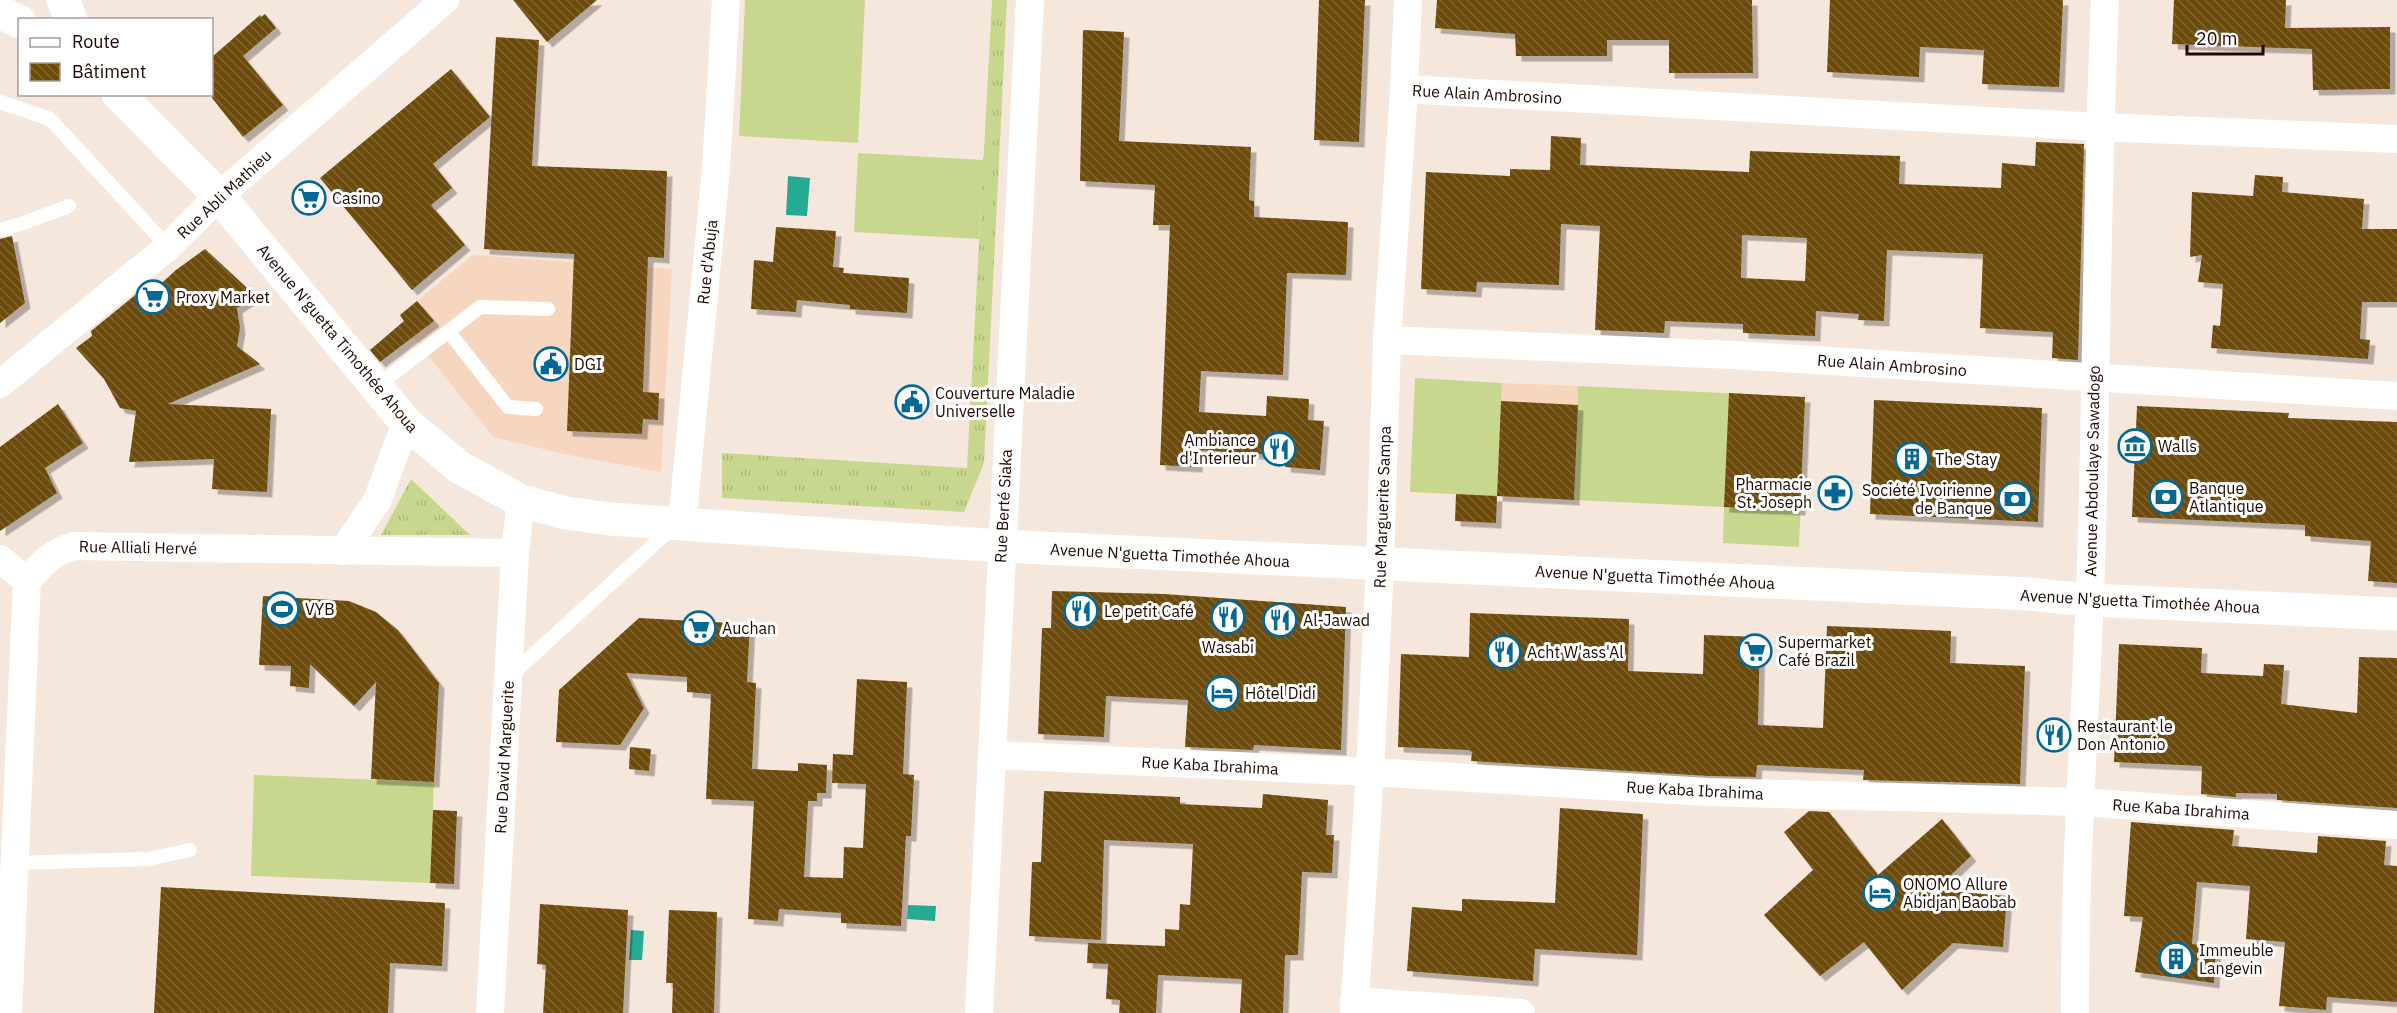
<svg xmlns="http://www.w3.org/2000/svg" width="2397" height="1013" font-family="'IBM Plex Sans',sans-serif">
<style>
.built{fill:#f6d6bf}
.grass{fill:url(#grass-tufts)}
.garden{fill:#c8d78e}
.water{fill:#25ab94}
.building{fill:url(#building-back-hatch);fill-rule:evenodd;filter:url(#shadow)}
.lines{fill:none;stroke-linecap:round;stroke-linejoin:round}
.service{stroke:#fff;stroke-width:14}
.minor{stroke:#fff;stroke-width:28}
.tertiary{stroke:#fff;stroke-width:33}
.labels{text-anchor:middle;stroke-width:6;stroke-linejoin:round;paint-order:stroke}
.street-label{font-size:16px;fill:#200700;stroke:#fff}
.poi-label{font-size:16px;fill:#200700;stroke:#fff;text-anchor:start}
</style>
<defs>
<pattern id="grass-tufts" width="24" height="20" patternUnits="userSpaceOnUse" patternTransform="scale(1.5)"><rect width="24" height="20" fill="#c8d78e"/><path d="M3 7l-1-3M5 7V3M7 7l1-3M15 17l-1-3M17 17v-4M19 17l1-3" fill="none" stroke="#acb779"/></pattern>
<pattern id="building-back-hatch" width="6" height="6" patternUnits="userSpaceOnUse" patternTransform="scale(1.5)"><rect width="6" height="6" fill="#6c4b09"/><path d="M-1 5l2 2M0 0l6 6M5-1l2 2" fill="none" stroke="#806633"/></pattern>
<filter id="shadow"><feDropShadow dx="5.5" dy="5.5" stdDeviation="0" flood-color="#0004"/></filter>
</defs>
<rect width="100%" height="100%" fill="#f6e7dc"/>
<!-- built -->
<g class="built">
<polygon points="473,255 672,269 661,472 564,454 493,437 414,338 409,340 398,326 404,321 400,315"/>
<polygon points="1502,383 1578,386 1574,500 1497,496"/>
</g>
<!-- grass -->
<g class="grass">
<polygon points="992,0 1007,0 984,463 964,512 722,498 722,453 967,468"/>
<polygon points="411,479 470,535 381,535"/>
</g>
<!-- garden -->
<g class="garden">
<polygon points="745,0 865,0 858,143 739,136"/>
<polygon points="858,153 984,160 979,239 854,232"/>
<polygon points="1415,378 1502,383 1497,496 1410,492"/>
<polygon points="1578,386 1805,397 1799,547 1723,543 1724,507 1574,500"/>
<polygon points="254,775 434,782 430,883 251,876"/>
</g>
<!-- water -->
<g class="water">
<polygon points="788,176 810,178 807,216 786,215"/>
<polygon points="908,905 936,906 935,921 907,919"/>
<polygon points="631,930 644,931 642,960 629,960"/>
</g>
<!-- building -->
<g class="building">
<polygon points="513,0 597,0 547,42"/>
<polygon points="1319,0 1365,0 1359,142 1314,140"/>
<polygon points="1437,0 1752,0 1753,73 1669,73 1669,40 1607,40 1607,56 1516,56 1515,34 1435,28"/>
<polygon points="1830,0 2063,0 2059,87 1982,84 1984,50 1920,47 1919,77 1827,72"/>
<polygon points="2174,0 2286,0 2285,28 2390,27 2390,89 2313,90 2312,49 2172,44"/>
<polygon points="265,14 276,28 243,56 283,105 243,137 212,98 212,57 260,15 261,17"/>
<polygon points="1083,30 1124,32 1119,141 1251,147 1249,200 1254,201 1254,217 1348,222 1346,275 1287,273 1283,375 1201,371 1199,412 1266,416 1267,396 1309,399 1308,420 1324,421 1320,470 1285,467 1286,456 1198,450 1197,467 1160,465 1170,225 1153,225 1155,185 1080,181"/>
<polygon points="496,37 539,40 532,166 667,171 664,258 648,257 643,392 659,393 658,420 643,419 642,434 567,431 574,254 484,249"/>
<polygon points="451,69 490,117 433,164 452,188 431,205 465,245 412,290 320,178"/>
<path d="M1551,136L1581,138L1580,165L1749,172L1750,151L1900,156L1899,184L2001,188L2002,163L2035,166L2036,142L2084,144L2078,360L2052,358L2053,332L1980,328L1983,254L1887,250L1884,321L1858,320L1859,314L1816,311L1815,336L1743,333V324L1665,321L1664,333L1595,330L1600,226L1561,224L1559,285L1477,282L1476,292L1421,289L1426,172L1510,176V169L1550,170ZM1742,235L1807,238L1805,281L1741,278Z"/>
<polygon points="2255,175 2283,177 2282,192 2364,199 2362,229 2397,229 2397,302 2362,302 2360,339 2370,340 2368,359 2211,348 2213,325 2220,326 2223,284 2198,282 2202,255 2190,257 2192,192 2253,196"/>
<polygon points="776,227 836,231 833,267 844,268 843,273 909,278 907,313 850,309 850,305 797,300 796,312 751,309 754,260 773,262"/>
<polygon points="12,236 25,303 0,323 0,239"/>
<polygon points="205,249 246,287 252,298 237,308 240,328 237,346 260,364 168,404 271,409 267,492 212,489 214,459 129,462 136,411 120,408 104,379 76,348 92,336 91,331 150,283 154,290 176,270"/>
<polygon points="417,301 434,321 380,362 370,350 404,321 400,315"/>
<polygon points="1729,393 1805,397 1800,510 1724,507"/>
<polygon points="1874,400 2042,408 2038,522 1870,514"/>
<polygon points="1501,401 1578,405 1574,500 1497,496"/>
<polygon points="58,404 83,443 45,468 57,493 0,531 0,447"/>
<polygon points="2137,406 2289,413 2288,418 2397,422 2397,583 2368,581 2371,541 2305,536 2305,525 2132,517"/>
<polygon points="1456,494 1497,496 1496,523 1455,521"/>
<polygon points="1052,591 1164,594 1346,607 1341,750 1254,745 1253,750 1185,747 1188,700 1106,696 1104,737 1038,734 1042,628 1051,628"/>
<polygon points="263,596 349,601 376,612 398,630 439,683 434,782 371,779 376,682 354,706 310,664 309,688 290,686 291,666 259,665"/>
<polygon points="1470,613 1629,619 1628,671 1703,674 1704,635 1760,637 1758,725 1823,728 1827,626 1951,631 1950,663 2025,666 2020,784 1863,780 1864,770 1757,765 1756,777 1709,776 1471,761 1472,752 1468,750 1398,747 1401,654 1469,657"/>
<polygon points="639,618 750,624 747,682 756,683 752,769 798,771 798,763 827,765 826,793 817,793 817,801 808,801 804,877 843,878 844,847 863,848 866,784 832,783 833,754 853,755 857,679 907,682 903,774 914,775 911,836 906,836 901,926 841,923 841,913 779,909 778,921 748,919 754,801 706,799 711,694 687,692 687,677 626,673 644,708 620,745 556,742 559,690"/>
<polygon points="2119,644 2202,648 2201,673 2263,676 2264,664 2284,665 2281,704 2357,713 2359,657 2397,658 2397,808 2277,800 2277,794 2236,793 2236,797 2201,794 2202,766 2114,762"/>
<polygon points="630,747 651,749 649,771 629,769"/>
<polygon points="1044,791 1180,797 1180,804 1262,808 1263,794 1328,800 1326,835 1334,835 1332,873 1302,872 1298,955 1285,955 1283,1013 1240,1013 1242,979 1158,975 1156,1013 1119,1013 1120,1000 1106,999 1108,964 1087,963 1088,943 1165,946 1165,929 1179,930 1180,904 1190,905 1193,844 1104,840 1101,940 1029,936 1032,862 1041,862"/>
<polygon points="1560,808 1643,814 1637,955 1535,949 1533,981 1407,971 1412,907 1462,911 1462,899 1555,903"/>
<polygon points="433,810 457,811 454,884 430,883"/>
<polygon points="1809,811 1829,812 1878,875 1942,819 1971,856 1935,890 2007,896 2003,947 1953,943 1902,990 1864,942 1820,976 1764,915 1813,870 1784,832"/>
<polygon points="2131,822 2234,830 2232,846 2317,853 2318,836 2386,841 2384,865 2397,866 2397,1002 2327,997 2326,1010 2279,1006 2285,942 2246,939 2250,886 2197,882 2192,944 2216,947 2214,983 2135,972 2143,917 2124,916"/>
<polygon points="161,887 445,903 442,966 390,963 388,1013 154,1013"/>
<polygon points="540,904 628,910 623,1013 543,1013 546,965 537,964"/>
<polygon points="669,910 717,912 714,1013 672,1013 673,983 666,983"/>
</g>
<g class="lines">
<!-- service -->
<g class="service">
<polyline points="0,102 50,119 168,247"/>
<polyline points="0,230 18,225 69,206"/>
<polyline points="449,332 508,407 536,409"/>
<polyline points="377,386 480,307 548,309"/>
<polyline points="510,676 673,527"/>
<polyline points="15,863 148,859 190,850"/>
</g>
<!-- minor -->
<g class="minor">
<polyline points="1404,89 2099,127 2397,139"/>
<polyline points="1387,340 1732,355 2397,396"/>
<polyline points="0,384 168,247 219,196 445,0"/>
<polyline points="682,524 716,169 726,0"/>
<polyline points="343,551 377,501 406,423"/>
<polyline points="0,559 27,581"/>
<polyline points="993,755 1370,772 1708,792 2082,802 2397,825"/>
<polyline points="1354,1001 1521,1013"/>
<path d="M8,1013L27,581C43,563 50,553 74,546L515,553"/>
<polyline points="490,1013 515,553 521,501"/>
<polyline points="979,1013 1030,0"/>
<polyline points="1354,1013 1370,772 1380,565 1387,340 1404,89 1408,0"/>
<path d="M2075,1013C2074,852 2088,691 2092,530C2097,353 2097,177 2105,0"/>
</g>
<!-- tertiary -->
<g class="tertiary">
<polyline points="63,0 71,20"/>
<polyline points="0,12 20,22"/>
<polyline points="118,94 219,196 406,423 459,467 521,501 566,513 610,519 1001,546 2029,594 2089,600 2397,614"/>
</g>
</g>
<!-- icons -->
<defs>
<g id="supermarket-ring" transform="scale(1.725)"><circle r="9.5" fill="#fff" stroke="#046897" stroke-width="1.5"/><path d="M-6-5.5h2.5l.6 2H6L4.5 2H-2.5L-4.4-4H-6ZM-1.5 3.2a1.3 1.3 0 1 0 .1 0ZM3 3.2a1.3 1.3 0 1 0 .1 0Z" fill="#046897"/></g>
<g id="civic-ring" transform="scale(1.725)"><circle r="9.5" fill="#fff" stroke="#046897" stroke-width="1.5"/><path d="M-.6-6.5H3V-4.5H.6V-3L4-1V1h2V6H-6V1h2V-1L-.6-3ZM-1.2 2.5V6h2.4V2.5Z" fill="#046897"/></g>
<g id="museum-ring" transform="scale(1.725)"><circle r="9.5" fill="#fff" stroke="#046897" stroke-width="1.5"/><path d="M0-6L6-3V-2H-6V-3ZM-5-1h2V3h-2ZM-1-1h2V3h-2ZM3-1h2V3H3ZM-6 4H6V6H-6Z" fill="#046897"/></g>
<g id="restaurant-ring" transform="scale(1.725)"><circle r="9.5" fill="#fff" stroke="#046897" stroke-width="1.5"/><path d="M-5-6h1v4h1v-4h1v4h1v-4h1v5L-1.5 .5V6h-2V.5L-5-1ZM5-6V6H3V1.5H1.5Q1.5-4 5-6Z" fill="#046897"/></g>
<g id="building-ring" transform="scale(1.725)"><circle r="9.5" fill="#fff" stroke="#046897" stroke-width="1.5"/><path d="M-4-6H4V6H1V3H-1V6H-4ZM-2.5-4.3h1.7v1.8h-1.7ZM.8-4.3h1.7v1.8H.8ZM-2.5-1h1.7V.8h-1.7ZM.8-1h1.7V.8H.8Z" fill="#046897"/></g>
<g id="pharmacy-ring" transform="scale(1.725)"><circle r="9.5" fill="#fff" stroke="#046897" stroke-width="1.5"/><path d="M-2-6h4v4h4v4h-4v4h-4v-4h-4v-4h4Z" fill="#046897"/></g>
<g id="bank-ring" transform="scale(1.725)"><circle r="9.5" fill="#fff" stroke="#046897" stroke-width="1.5"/><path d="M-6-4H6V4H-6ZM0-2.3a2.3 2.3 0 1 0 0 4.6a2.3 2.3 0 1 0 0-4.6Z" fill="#046897"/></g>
<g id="stadium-ring" transform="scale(1.725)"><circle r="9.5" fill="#fff" stroke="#046897" stroke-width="1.5"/><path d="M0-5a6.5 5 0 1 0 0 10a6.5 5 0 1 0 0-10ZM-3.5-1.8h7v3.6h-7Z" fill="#046897"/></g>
<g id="hotel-ring" transform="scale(1.725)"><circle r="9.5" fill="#fff" stroke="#046897" stroke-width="1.5"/><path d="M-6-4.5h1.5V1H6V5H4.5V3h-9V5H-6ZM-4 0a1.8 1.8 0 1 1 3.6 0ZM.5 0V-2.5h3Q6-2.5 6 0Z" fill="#046897"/></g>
</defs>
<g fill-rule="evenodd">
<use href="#supermarket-ring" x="309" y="198"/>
<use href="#supermarket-ring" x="153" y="297"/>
<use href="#civic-ring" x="551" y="364"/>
<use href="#civic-ring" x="912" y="402"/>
<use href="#museum-ring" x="2135" y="446"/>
<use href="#restaurant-ring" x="1279" y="449"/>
<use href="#building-ring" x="1912" y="459"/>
<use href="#pharmacy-ring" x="1835" y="493"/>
<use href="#bank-ring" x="2166" y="497"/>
<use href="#bank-ring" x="2015" y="499"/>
<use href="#stadium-ring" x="282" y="609"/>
<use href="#restaurant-ring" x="1081" y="611"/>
<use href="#restaurant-ring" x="1228" y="617"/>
<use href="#restaurant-ring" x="1280" y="620"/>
<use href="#supermarket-ring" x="699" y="628"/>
<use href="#supermarket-ring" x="1755" y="651"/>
<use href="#restaurant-ring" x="1504" y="652"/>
<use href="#hotel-ring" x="1222" y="693"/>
<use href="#restaurant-ring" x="2054" y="735"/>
<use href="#hotel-ring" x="1880" y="893"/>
<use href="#building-ring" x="2176" y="959"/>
</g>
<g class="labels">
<!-- street labels -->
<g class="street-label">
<text transform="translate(1487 94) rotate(3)" y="6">Rue Alain Ambrosino</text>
<text transform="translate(224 194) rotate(-43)" y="6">Rue Abli Mathieu</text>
<text transform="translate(707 262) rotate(-84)" y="6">Rue d'Abuja</text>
<text transform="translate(338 338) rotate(50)" y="6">Avenue N'guetta Timothée Ahoua</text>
<text transform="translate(1892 365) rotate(4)" y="6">Rue Alain Ambrosino</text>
<text transform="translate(2092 471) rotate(-89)" y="6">Avenue Abdoulaye Sawadogo</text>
<text transform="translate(1003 506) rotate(-87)" y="6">Rue Berté Siaka</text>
<text transform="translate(1382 507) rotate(-88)" y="6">Rue Marguerite Sampa</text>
<text transform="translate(138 547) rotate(1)" y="6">Rue Alliali Hervé</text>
<text transform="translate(1170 555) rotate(3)" y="6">Avenue N'guetta Timothée Ahoua</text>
<text transform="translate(1655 577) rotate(3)" y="6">Avenue N'guetta Timothée Ahoua</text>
<text transform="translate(2140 601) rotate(3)" y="6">Avenue N'guetta Timothée Ahoua</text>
<text transform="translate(504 757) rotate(-87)" y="6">Rue David Marguerite</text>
<text transform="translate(1210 765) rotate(3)" y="6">Rue Kaba Ibrahima</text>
<text transform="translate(1695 790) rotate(3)" y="6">Rue Kaba Ibrahima</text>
<text transform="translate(2181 809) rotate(4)" y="6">Rue Kaba Ibrahima</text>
</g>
<!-- poi labels -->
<g class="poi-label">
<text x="332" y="204">Casino</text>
<text x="176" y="303">Proxy Market</text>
<text x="574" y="370">DGI</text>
<text x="935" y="399">Couverture Maladie<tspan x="935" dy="18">Universelle</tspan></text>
<text x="1256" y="446" text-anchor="end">Ambiance<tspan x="1256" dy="18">d'Interieur</tspan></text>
<text x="2158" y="452">Walls</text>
<text x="1935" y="465">The Stay</text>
<text x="1812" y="490" text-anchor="end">Pharmacie<tspan x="1812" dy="18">St. Joseph</tspan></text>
<text x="2189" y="494">Banque<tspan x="2189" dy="18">Atlantique</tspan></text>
<text x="1992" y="496" text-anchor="end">Société Ivoirienne<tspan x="1992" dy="18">de Banque</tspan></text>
<text x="305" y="615">VYB</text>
<text x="1104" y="617">Le petit Café</text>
<text x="1303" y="626">Al-Jawad</text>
<text x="722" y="634">Auchan</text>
<text x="1778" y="648">Supermarket<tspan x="1778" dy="18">Café Brazil</tspan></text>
<text x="1228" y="653" text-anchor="middle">Wasabi</text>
<text x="1527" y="658">Acht W'ass'Al</text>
<text x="1245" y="699">Hôtel Didi</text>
<text x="2077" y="732">Restaurant le<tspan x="2077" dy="18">Don Antonio</tspan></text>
<text x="1903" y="890">ONOMO Allure<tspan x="1903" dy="18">Abidjan Baobab</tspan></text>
<text x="2199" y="956">Immeuble<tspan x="2199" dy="18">Langevin</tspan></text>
</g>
</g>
<!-- legend -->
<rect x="18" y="18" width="195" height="78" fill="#ffffff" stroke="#a69c99" stroke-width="1.5"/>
<rect x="30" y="38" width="30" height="9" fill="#ffffff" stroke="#a69c99" stroke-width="1.5"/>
<text x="72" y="48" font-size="18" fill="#200700">Route</text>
<rect x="30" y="63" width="30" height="18" fill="url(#building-back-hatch)" stroke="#a69c99" stroke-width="1.5"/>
<text x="72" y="78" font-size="18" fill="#200700">Bâtiment</text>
<!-- scale -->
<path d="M2187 45v9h76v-9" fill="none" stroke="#200700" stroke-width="3"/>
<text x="2196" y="45" font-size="18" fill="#200700" stroke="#ffffff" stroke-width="4.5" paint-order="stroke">20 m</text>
</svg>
